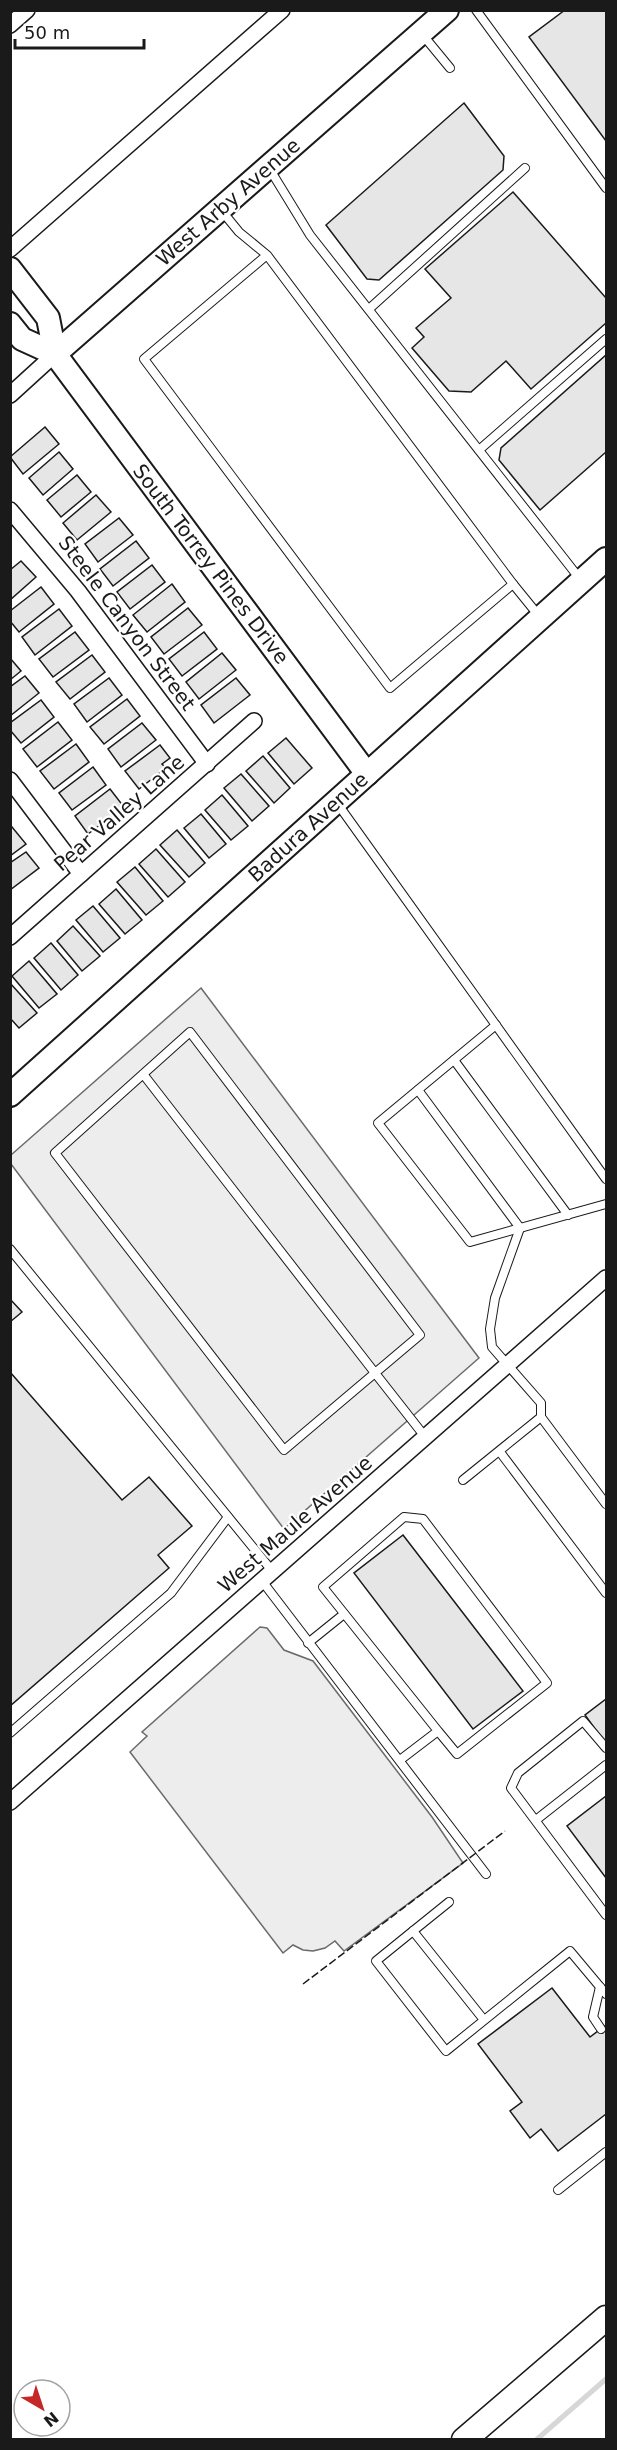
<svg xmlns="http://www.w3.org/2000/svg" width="617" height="2450" font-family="'DejaVu Sans',sans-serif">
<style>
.built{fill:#ededed;stroke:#6a6a6a;stroke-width:1.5}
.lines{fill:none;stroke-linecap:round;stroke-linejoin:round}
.stream{stroke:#d7d7d7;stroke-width:5}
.building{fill:#e6e6e6;stroke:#1a1a1a;stroke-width:1.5}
.lane-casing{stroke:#1a1a1a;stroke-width:10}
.street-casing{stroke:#1a1a1a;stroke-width:18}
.secondary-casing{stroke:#1a1a1a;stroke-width:26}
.primary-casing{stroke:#1a1a1a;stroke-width:27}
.lane{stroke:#fff;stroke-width:8}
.street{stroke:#fff;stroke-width:15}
.secondary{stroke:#fff;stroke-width:22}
.primary{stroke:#fff;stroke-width:24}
.fence{stroke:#1a1a1a;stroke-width:1.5;stroke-dasharray:8 3;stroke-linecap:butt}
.labels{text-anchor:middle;stroke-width:4.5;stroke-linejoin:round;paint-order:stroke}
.street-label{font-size:20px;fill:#1a1a1a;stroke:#fff}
</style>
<rect width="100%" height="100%" fill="#fff"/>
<!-- built -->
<g class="built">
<polygon points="201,988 479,1358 284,1529 11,1164 11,1155"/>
<polygon points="260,1627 267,1628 284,1650 313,1661 432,1817 463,1863 344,1951 335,1941 325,1948 313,1951 303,1950 293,1945 283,1953 130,1752 147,1736 142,1732"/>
</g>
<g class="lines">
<!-- stream -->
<polyline class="stream" points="536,2440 606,2379"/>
</g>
<!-- building -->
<g class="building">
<polygon points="565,10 606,10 606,141 529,37"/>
<polygon points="464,103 504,156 503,170 379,280 367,279 326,225"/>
<polygon points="513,192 606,298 606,323 531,389 506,361 471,392 449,391 412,348 424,337 416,328 451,298 425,269"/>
<polygon points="606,355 606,452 540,510 499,460 501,448"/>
<polygon points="45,427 59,444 23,474 10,457"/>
<polygon points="59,452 73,469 43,495 29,478"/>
<polygon points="77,475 91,492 61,517 47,500"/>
<polygon points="96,495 111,512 77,540 63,523"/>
<polygon points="119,518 133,535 98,562 85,544"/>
<polygon points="136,541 149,558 113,586 100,569"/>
<polygon points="21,561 36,577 10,600 10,570"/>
<polygon points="152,565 165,582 130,609 117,592"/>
<polygon points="172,584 185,602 147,632 133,615"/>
<polygon points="41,587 54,604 19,632 10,621 10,611"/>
<polygon points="188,608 202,625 164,654 151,637"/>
<polygon points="59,609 72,626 35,655 22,637"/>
<polygon points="75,632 89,650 53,677 39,659"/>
<polygon points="204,632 217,649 182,676 169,659"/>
<polygon points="222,653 236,670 199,699 186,682"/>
<polygon points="92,655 105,672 70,699 56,682"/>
<polygon points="10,658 21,671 10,680"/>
<polygon points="25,676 39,693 10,716 10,687"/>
<polygon points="109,678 122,695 87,722 74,704"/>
<polygon points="236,678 250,695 214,723 201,705"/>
<polygon points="127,699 140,716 104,744 90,727"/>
<polygon points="41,700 54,717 21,743 10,730 10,723"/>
<polygon points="58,722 72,740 37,767 23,749"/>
<polygon points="142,723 156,740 121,767 108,749"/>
<polygon points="286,738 312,768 294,784 268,753"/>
<polygon points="76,744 89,762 54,789 40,771"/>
<polygon points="160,745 170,758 162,764 166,768 139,789 125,771"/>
<polygon points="263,756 290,788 274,803 246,771"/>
<polygon points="93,767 106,785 72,810 59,793"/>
<polygon points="241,774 269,806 252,821 224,788"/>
<polygon points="110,789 124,807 88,834 75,816"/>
<polygon points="222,795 248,826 231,840 205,810"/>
<polygon points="201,814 226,844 209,858 184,828"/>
<polygon points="12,827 26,844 10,856 10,828"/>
<polygon points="177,830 205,863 189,877 160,845"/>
<polygon points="156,849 185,882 168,897 139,864"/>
<polygon points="26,852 39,868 10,890 10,863"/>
<polygon points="135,867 163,901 146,915 117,882"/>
<polygon points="116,889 142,920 125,934 99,904"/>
<polygon points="93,906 120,938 103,952 76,920"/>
<polygon points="73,926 100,956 82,971 57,941"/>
<polygon points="51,943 78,975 61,990 34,958"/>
<polygon points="29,961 57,994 39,1008 12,976"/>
<polygon points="10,983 37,1013 19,1028 10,1018"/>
<polygon points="10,1299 22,1312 10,1322"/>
<polygon points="10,1372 122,1500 149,1477 192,1526 158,1555 169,1568 10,1706"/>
<polygon points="403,1535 523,1691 473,1729 354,1573"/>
<polygon points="606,1699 606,1744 585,1715"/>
<polygon points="606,1796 606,1878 567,1826"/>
<polygon points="552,1988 590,2037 606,2025 606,2114 558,2151 541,2129 530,2138 510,2111 522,2102 478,2044"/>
</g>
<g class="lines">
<!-- lane casing -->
<g class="lane-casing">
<g id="lane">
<polyline points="476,10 606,188"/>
<polyline points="422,34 450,68"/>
<polyline points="269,168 310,235 580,579"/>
<polyline points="221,210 239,232 267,255 513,584 390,688 144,359 267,255"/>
<polyline points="369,309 525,168"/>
<polyline points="479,450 606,339"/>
<polyline points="513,584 539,616"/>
<polyline points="337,803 606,1179"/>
<polyline points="496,1025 378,1123 470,1242 606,1204"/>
<polyline points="454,1060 568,1215"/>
<polyline points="143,1074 375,1373 420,1335 190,1032 55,1153 284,1450 375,1373 426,1438"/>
<polyline points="418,1090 520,1228 495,1298 490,1329 492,1347 541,1403 541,1417 606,1504"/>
<polyline points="10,1249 273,1572"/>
<polyline points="500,1452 606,1593"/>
<polyline points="463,1480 541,1417"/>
<polyline points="262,1581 486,1874"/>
<polyline points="308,1643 344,1614"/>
<polyline points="10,1733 171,1593 228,1517"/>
<polyline points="606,1748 583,1721 518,1773 511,1788 606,1915"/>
<polyline points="400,1760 438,1731 457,1754 547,1683 423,1519 404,1517 323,1587 438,1731"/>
<polyline points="536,1820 606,1765"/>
<polyline points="413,1931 449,1902"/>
<polyline points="600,1987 593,2017 601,2029"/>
<polyline points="484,2020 413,1931 376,1961 446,2051 570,1951 606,1994"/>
<polyline points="558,2190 606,2152"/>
</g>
</g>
<!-- street casing -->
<g class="street-casing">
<g id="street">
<polyline points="10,25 27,10"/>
<polyline points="10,249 282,10"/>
<polyline points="10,395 55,354"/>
<polyline points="10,510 78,591 207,764"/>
<polyline points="10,780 81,874"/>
<polyline points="10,937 254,721"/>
<polyline points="10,1802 606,1278"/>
</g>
</g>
<!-- secondary casing -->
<g class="secondary-casing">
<g id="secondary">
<polyline points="10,269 48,318 55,354 367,774"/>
<polyline points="10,324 22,339 55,354"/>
<polyline points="55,354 447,10"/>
<polyline points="10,1095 606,559"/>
</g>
</g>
<!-- primary casing -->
<g class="primary-casing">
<polyline id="primary" points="464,2440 606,2318"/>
</g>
<!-- lane -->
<use href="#lane" class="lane"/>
<!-- street -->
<use href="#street" class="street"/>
<!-- secondary -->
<use href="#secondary" class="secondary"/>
<!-- primary -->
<use href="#primary" class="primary"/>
<!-- fence -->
<polyline class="fence" points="303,1984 505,1831"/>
</g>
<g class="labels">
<!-- street labels -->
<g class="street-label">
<text transform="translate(228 202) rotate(-41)" y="7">West Arby Avenue</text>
<text transform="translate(211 564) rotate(53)" y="7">South Torrey Pines Drive</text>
<text transform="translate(127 623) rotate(53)" y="7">Steele Canyon Street</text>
<text transform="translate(119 813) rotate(-41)" y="7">Pear Valley Lane</text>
<text transform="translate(308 827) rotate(-42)" y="7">Badura Avenue</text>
<text transform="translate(295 1524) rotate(-41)" y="7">West Maule Avenue</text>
</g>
</g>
<!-- border -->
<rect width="617" height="2450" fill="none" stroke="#1a1a1a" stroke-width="24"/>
<!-- north arrow -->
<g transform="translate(42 2408) rotate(141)"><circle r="28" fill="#ffffff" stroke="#a3a3a3" stroke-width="1.5"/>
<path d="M0-4.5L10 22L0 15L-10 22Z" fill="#c62828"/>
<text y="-9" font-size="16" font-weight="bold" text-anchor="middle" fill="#1a1a1a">N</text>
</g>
<!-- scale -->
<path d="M15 39v9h129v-9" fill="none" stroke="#1a1a1a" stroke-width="3"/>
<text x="24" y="39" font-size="18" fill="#1a1a1a" stroke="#ffffff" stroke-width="4.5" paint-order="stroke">50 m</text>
</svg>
